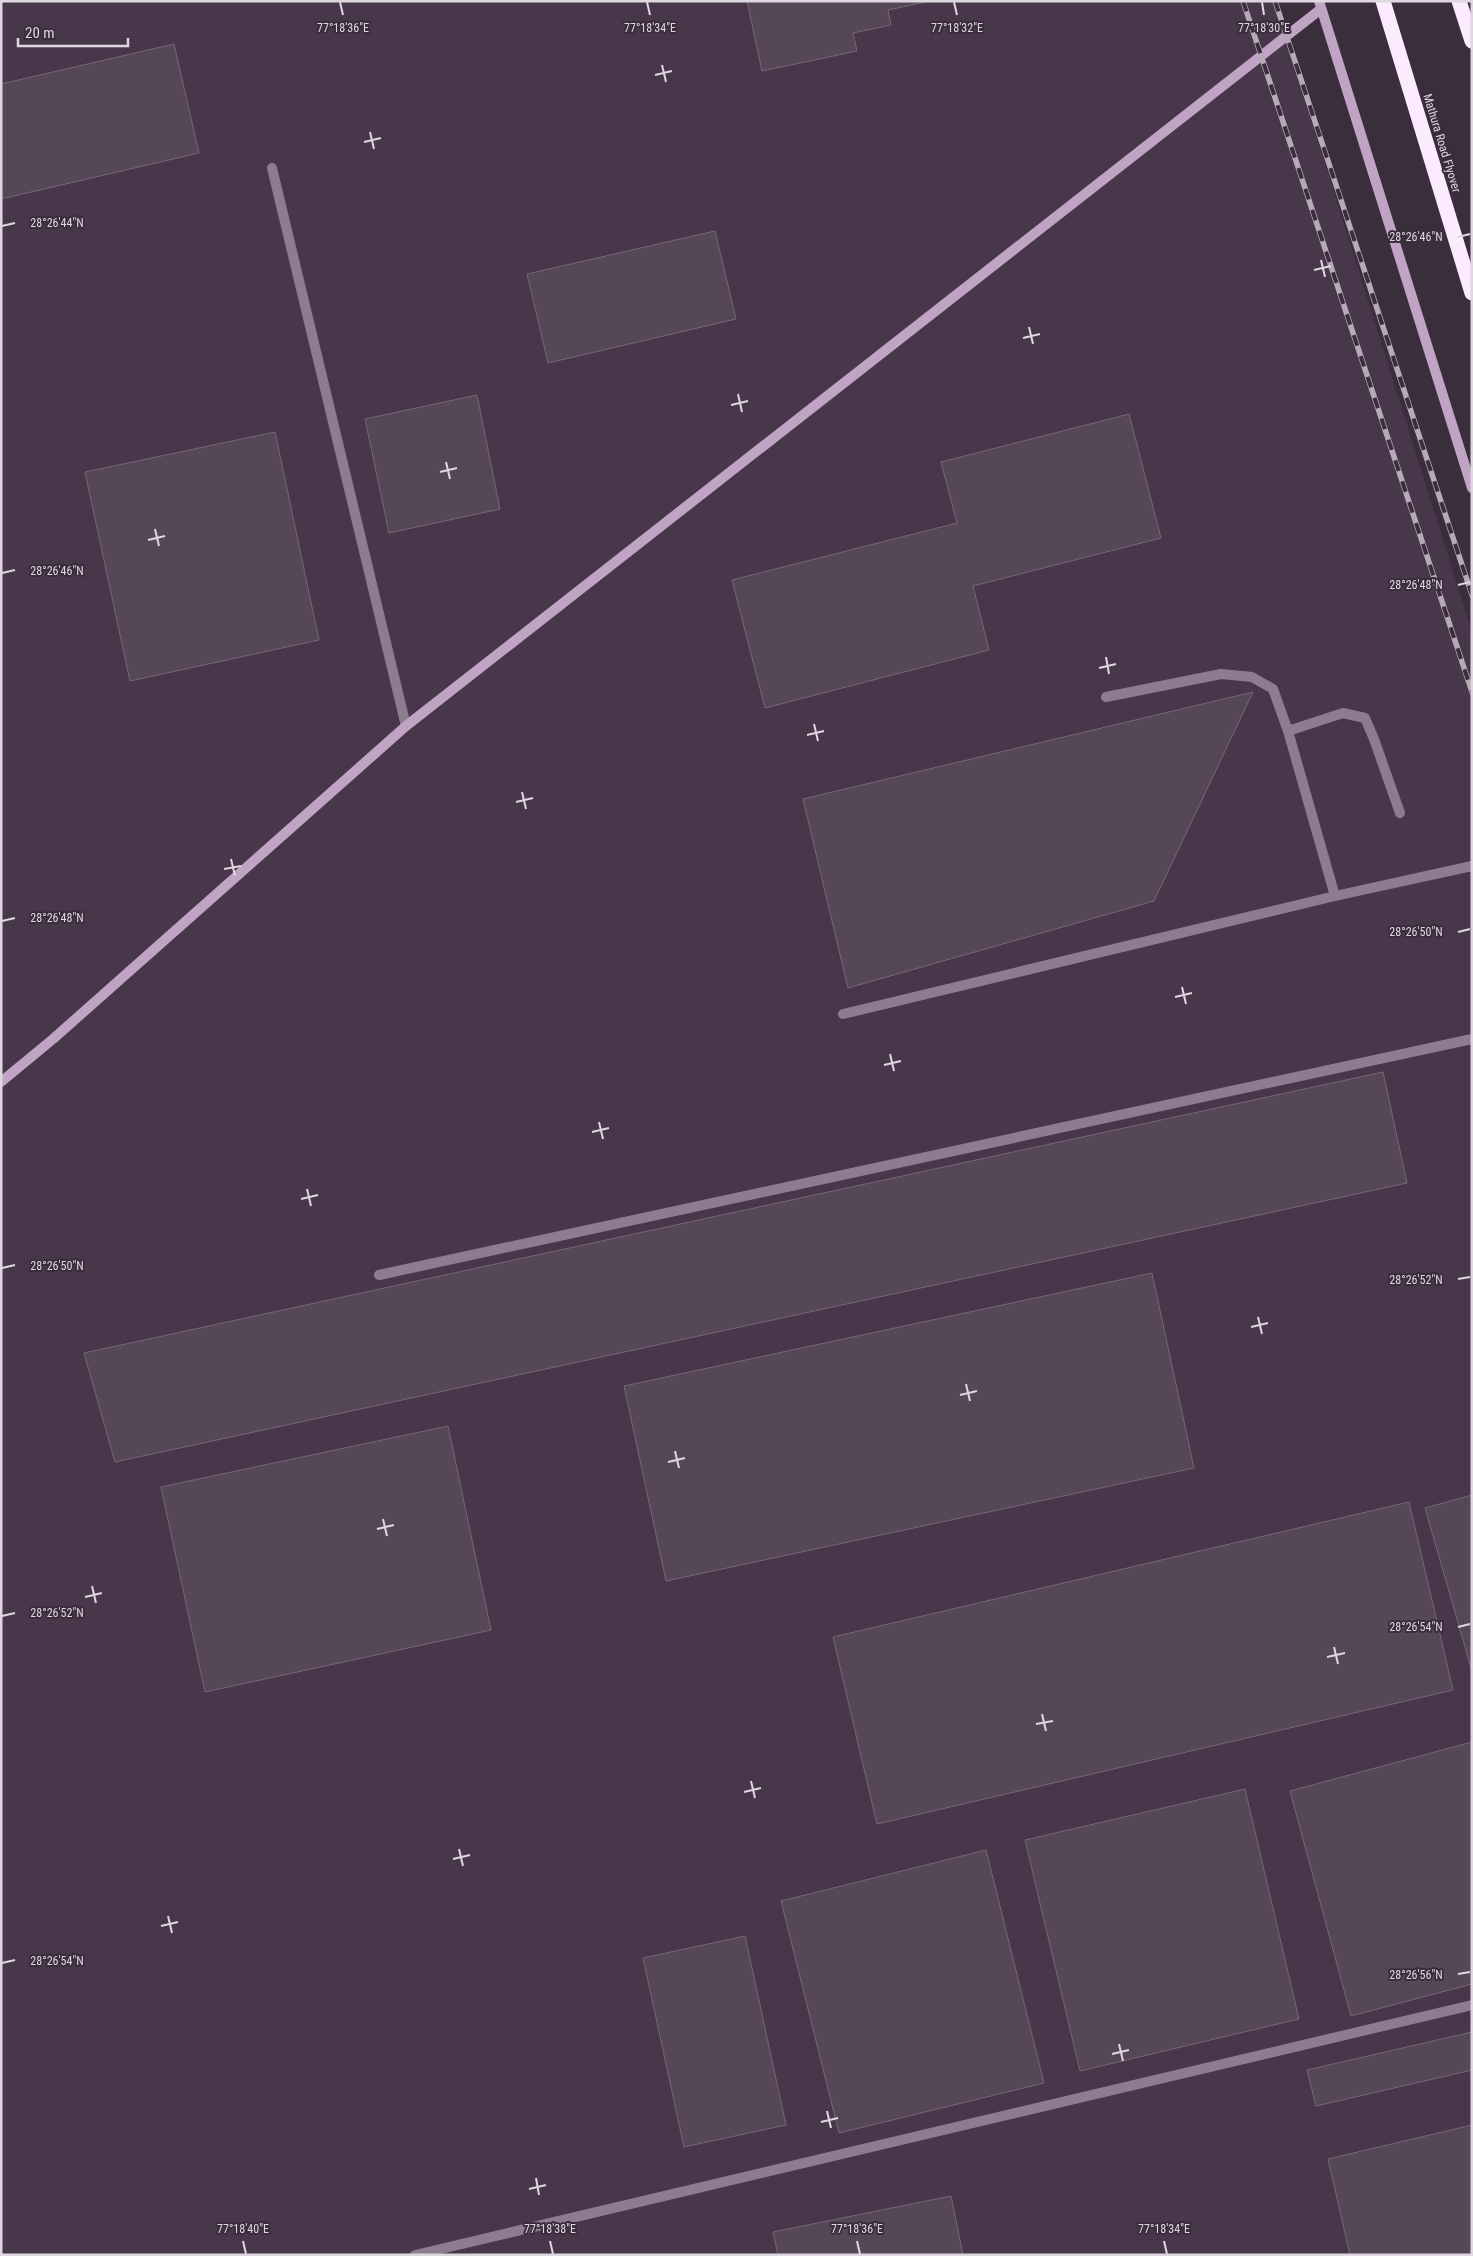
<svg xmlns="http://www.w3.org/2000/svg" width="1473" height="2256" font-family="'Roboto Condensed',sans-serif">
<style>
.built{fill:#48364a}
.building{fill:#554756;stroke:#766878}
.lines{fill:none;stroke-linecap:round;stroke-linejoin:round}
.lane{stroke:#8d7c8f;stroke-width:10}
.street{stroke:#8d7c8f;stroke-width:10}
.secondary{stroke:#c0a4c4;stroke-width:10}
.highway{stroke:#fceafe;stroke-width:15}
.rail-casing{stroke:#b5abb6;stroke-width:5.5}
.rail{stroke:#3b2e3c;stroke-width:4;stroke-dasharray:11;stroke-linecap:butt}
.ticks{fill:none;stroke:#dfd7e0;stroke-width:2}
.labels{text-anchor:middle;stroke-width:4;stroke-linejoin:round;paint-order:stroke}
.street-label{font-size:12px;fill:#dfd7e0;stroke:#3b2e3c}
.ticks-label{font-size:12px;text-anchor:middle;fill:#dfd7e0;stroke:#3b2e3c;stroke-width:4;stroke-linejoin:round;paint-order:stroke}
</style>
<rect width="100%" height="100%" fill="#3b2e3c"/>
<!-- built -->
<polygon class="built" points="1,1 1274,1 1472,632 1472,2255 1,2255"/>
<!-- building -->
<g class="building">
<polygon points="747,1 930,1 888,10 891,25 853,33 857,51 762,71"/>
<polygon points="174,44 199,153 1,199 1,84"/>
<polygon points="715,231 736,319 548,363 527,274"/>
<polygon points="477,395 500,509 389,533 365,419"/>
<polygon points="1129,414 1161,538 973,586 989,650 765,708 732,580 957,523 941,462"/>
<polygon points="275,432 319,640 130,681 85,472"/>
<polygon points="1253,692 1154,901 848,988 803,799"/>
<polygon points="1383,1072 1407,1183 115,1462 84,1353"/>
<polygon points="1152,1273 1194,1468 666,1581 624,1386"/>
<polygon points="448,1426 491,1630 205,1692 161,1487"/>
<polygon points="1472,1495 1472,1671 1425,1508"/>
<polygon points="1409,1502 1453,1690 877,1824 833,1637"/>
<polygon points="1472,1742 1472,1984 1351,2016 1290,1791"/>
<polygon points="1245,1789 1299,2019 1080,2071 1025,1840"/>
<polygon points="986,1850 1044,2083 839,2133 781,1901"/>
<polygon points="745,1936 786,2125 684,2147 643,1958"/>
<polygon points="1472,2032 1472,2070 1316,2106 1307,2070"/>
<polygon points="1472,2125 1472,2255 1350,2255 1328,2159"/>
<polygon points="951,2196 963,2255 778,2255 773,2232"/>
</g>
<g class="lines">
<!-- lane -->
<g class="lane">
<polyline points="1106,697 1221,674 1252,677 1273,689 1288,731"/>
<polyline points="1335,896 1288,731 1343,713 1365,718 1374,739 1400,813"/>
<polyline points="843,1014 1335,896 1472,866"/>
<polyline points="379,1275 1472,1039"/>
<polyline points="415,2255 1472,2005"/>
</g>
<!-- street -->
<polyline class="street" points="272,168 406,726"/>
<!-- secondary -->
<g class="secondary">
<polyline points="1319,1 1472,488"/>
<polyline points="1,1082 53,1039 406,726 1321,9"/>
</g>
<!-- highway -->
<g class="highway">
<polyline points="1383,1 1472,293"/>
<polyline points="1459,1 1472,41"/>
</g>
<!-- rail casing -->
<g class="rail-casing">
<g id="rail">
<polyline points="1243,1 1472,692"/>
<polyline points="1275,1 1472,595"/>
</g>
</g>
<!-- rail -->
<use href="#rail" class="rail"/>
</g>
<!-- ticks -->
<path class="ticks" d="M340,2L343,15M647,2L650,15M954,2L957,15M1262,2L1264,15M662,65L666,82M655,75L672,71M370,132L374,149M364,142L381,138M2,226L15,223M1458,237L1470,234M1321,260L1325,277M1314,270L1331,266M1029,327L1033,344M1023,338L1040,334M738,394L742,412M731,405L748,401M446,462L450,479M440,472L457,468M155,529L159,546M148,540L165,536M2,573L15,570M1458,585L1470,582M1106,657L1109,674M1099,668L1116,664M814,724L818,741M807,735L824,731M522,792L526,809M516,802L533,798M231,859L235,876M224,869L241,866M2,921L15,918M1458,932L1470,929M1182,987L1186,1004M1175,997L1192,993M890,1054L894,1071M884,1065L901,1061M599,1122L603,1139M592,1132L609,1128M307,1189L311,1206M301,1199L318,1195M2,1268L15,1265M1458,1279L1470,1277M1258,1317L1262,1334M1251,1327L1268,1323M966,1384L970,1401M960,1395L977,1391M675,1451L679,1468M668,1462L685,1458M383,1519L387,1536M377,1529L394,1525M92,1586L96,1603M85,1597L102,1593M2,1616L15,1613M1458,1627L1470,1624M1334,1647L1338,1664M1327,1657L1345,1653M1042,1714L1046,1731M1036,1724L1053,1721M751,1781L755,1798M744,1792L761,1788M459,1849L463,1866M453,1859L470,1855M168,1916L172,1933M161,1926L178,1922M2,1963L15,1960M1458,1974L1470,1972M1119,2044L1123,2061M1112,2054L1129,2050M827,2111L831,2128M821,2122L838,2118M536,2178L539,2195M529,2189L546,2185M243,2241L246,2254M550,2241L553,2254M857,2241L860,2254M1164,2241L1167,2254"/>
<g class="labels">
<!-- street labels -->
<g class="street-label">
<text transform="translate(1442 143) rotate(73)" y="4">Mathura Road Flyover</text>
</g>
</g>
<g class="ticks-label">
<text x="343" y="32">77°18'36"E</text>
<text x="650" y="32">77°18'34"E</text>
<text x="957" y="32">77°18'32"E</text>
<text x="1264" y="32">77°18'30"E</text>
<text x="57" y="227">28°26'44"N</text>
<text x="1416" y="241">28°26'46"N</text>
<text x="57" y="575">28°26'46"N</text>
<text x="1416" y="589">28°26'48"N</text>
<text x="57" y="922">28°26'48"N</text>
<text x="1416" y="936">28°26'50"N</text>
<text x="57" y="1270">28°26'50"N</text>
<text x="1416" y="1284">28°26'52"N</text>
<text x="57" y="1617">28°26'52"N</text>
<text x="1416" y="1631">28°26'54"N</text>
<text x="57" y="1965">28°26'54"N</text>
<text x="1416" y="1979">28°26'56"N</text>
<text x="243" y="2233">77°18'40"E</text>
<text x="550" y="2233">77°18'38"E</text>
<text x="857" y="2233">77°18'36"E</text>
<text x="1164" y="2233">77°18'34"E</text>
</g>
<!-- border -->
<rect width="1473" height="2256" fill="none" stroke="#dfd7e0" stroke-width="5"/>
<!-- scale -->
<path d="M18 38v8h110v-8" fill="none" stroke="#dfd7e0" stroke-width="2.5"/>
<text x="25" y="38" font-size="15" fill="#dfd7e0" stroke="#3b2e3c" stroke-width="4" paint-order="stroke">20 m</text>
</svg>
